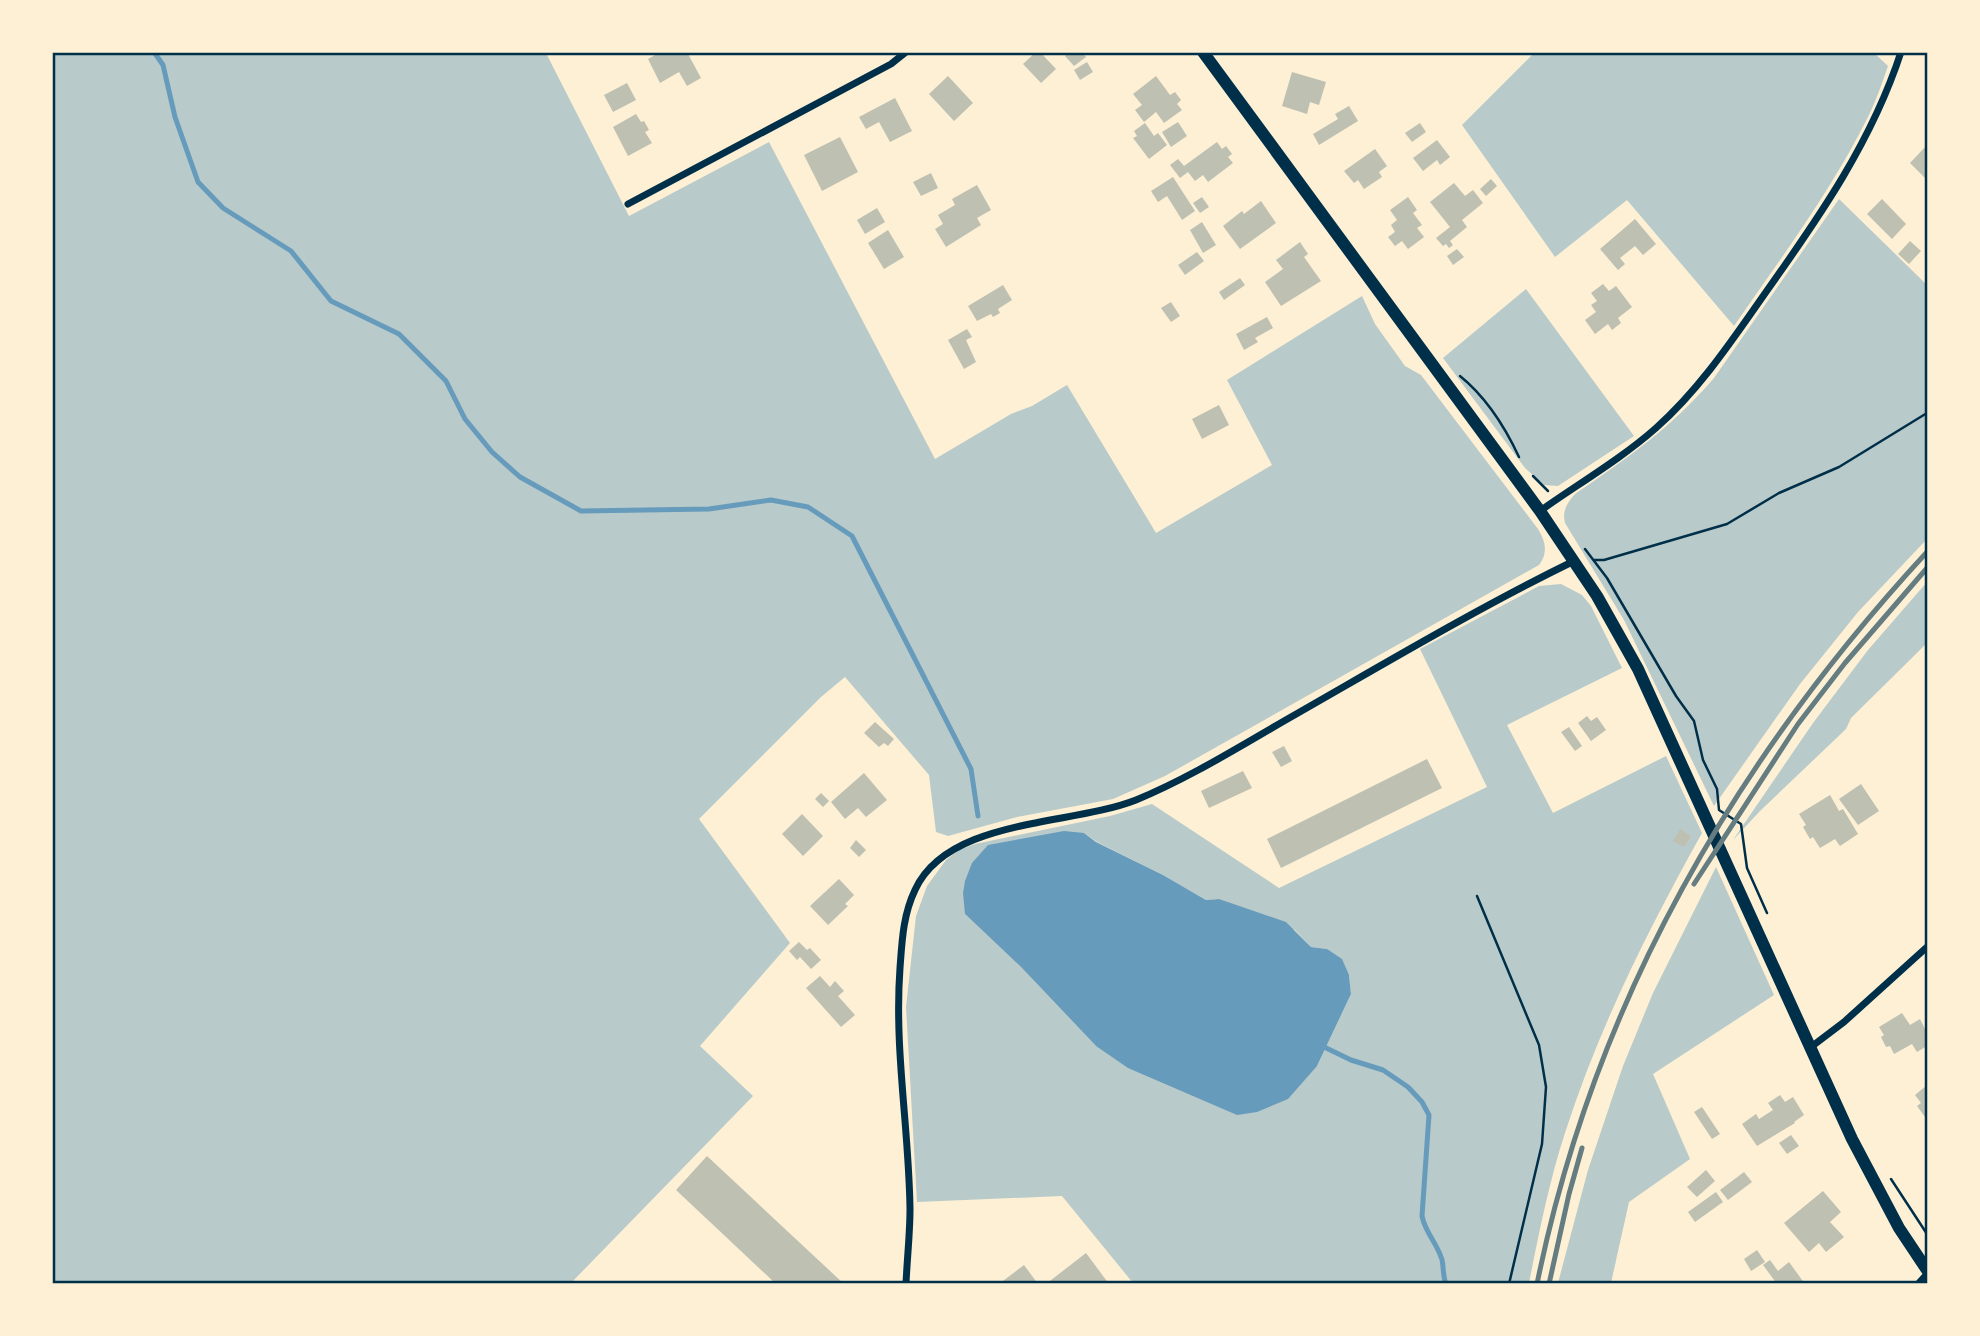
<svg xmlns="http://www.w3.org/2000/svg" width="1980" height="1336" font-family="'Open Sans',sans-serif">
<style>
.green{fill:#b9caca;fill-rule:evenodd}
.water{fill:#669bbc}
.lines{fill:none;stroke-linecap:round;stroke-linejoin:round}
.stream{stroke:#669bbc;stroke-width:5}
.building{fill:#bec0b2}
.path{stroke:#003049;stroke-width:2.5}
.minor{stroke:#003049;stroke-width:7}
.primary{stroke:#003049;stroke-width:12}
.rail{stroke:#657d81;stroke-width:5}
.neatline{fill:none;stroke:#003049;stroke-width:2.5}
</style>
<rect width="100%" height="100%" fill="#fdf0d5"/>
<!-- green -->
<g class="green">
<path d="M1873,52L1888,66C1882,83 1876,101 1868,117C1831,191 1781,258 1734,326L1627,200L1555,257L1462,125L1532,55L1531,53Z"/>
<path d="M52,53H550L547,55L629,216L769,142L935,459L1011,414L1032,406L1067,385L1156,533L1272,465L1227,380L1362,296L1375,324L1405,366L1421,375L1538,529C1546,542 1548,553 1539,565L1165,776L1113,799L1017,817L948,836L936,832L929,775L845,677L821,697L699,819L790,943L700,1046L753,1096L571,1283H53Z"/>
<path d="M1839,199L1927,285V539L1858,612L1800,684L1714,806L1624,620L1565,523C1562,511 1567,503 1575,494C1629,457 1671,428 1714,378Z"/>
<polygon points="1526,289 1634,436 1558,486 1544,485 1525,468 1443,358"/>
<polygon points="1927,582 1927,643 1851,718 1846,729 1760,811 1733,840 1813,723 1868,650"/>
<path d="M1561,584L1582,595L1591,606L1622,668L1507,725L1553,813L1666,756L1702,833C1648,930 1599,1027 1565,1133C1549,1182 1539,1233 1529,1283H1133L1062,1196L917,1202L906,1007L916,916L927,886L946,860L959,850L975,844L1110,816L1152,804L1279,888L1487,787L1420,649L1539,586ZM1084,833L1097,842L1163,875L1206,900L1219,899L1295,930L1311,947L1327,949L1349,975L1351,994L1317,1066L1096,1046L1021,967L965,914Z"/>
<polygon points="1716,867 1774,995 1653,1074 1690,1159 1629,1202 1611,1283 1558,1283 1588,1170 1623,1066 1653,993"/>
</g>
<!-- water -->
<polygon class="water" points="1064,831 1084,833 1096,842 1163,875 1206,900 1219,899 1286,922 1311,947 1327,949 1342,959 1349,975 1351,994 1317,1066 1288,1099 1257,1112 1237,1115 1128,1068 1096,1046 1021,967 965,914 963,893 965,881 972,863 988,845"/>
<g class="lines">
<!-- stream -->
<g class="stream">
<polyline points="154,52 163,65 175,117 198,182 223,208 291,251 331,301 399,334 446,381 465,419 492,452 520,477 581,511 709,509 771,500 808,507 852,536 971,769 978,816"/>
<path d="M1320,1045L1351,1060L1383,1070L1408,1087L1422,1102L1429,1115L1422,1216C1425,1232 1436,1242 1441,1257C1444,1262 1442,1274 1446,1284"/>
</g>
</g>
<!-- building -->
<g class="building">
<polygon points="654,52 687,52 701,78 687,86 679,72 660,83 648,59 655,55"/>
<polygon points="1036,52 1040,52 1056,69 1041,83 1023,64"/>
<polygon points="1069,52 1082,52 1086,57 1074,66 1065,56"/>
<polygon points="1087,62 1093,72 1080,80 1074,70"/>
<polygon points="1292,72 1326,82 1319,105 1310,102 1307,114 1282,106"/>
<polygon points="948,76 973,103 954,121 929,94"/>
<polygon points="1156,76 1170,95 1175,92 1181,100 1177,104 1182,110 1164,123 1156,112 1144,122 1135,110 1142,105 1133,94"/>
<polygon points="627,83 636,100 613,112 604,95"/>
<polygon points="895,98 912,131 890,142 879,122 866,129 859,117"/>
<polygon points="1349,106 1358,121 1319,145 1313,134 1338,119 1335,114"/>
<polygon points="636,114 641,122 644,121 649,130 645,132 652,143 628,156 613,127"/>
<polygon points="1178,122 1187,136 1171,147 1162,132"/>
<polygon points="1145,123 1154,136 1158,133 1167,145 1149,159 1133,138 1137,136 1134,131"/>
<polygon points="1420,123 1426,132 1412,142 1405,133"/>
<polygon points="840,137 858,172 822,191 804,155"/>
<polygon points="1437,140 1450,157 1440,165 1437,160 1423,171 1413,158"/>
<polygon points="1217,142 1222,149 1226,146 1232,154 1228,157 1233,163 1208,182 1203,175 1195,181 1188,172 1180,178 1170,165 1178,159 1184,166"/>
<polygon points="1927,145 1927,180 1910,163"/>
<polygon points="1375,149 1387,166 1379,172 1382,177 1364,189 1358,180 1354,183 1344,171"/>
<polygon points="931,173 938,188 921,196 913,182"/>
<polygon points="1173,177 1195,211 1182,220 1167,196 1158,202 1151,191"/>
<polygon points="1491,179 1497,186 1486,196 1480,189"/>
<polygon points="1454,183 1465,196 1473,190 1483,203 1462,220 1467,227 1450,241 1453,245 1449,248 1446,244 1443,246 1436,238 1450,227 1430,202"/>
<polygon points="977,185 991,210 977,218 981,225 946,247 935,229 943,224 938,215 955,205 952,199"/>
<polygon points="1202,197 1209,207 1200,213 1193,203"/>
<polygon points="1408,197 1417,210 1413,213 1422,225 1417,228 1424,237 1408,249 1402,241 1395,246 1388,237 1395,232 1391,225 1397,220 1390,210"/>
<polygon points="1882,199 1906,224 1892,239 1867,214"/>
<polygon points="1261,201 1276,223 1240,249 1223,226 1242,211 1244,214"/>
<polygon points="877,208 885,222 865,234 857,220"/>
<polygon points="1635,219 1656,244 1643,255 1635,246 1620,258 1625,264 1618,270 1600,249"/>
<polygon points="1202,222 1216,245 1203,253 1190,230"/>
<polygon points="888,230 904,257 884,269 868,243"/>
<polygon points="1910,241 1921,251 1909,264 1898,254"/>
<polygon points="1300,242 1308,254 1304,257 1321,281 1281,306 1265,282 1283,269 1276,260"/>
<polygon points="1457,249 1464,257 1453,265 1447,256"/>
<polygon points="1197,252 1204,261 1185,275 1178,265"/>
<polygon points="1240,278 1245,285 1224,300 1219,292"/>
<polygon points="1603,284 1609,291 1616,286 1632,307 1618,318 1621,323 1612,330 1608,324 1595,334 1585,320 1596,312 1591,305 1597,301 1591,293"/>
<polygon points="1003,285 1012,300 998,309 1000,313 993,317 991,314 977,321 968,306"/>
<polygon points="1171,302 1180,316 1171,322 1161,308"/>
<polygon points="1267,317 1273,328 1255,338 1258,342 1244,350 1236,334"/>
<polygon points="967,329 972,337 966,340 976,362 964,369 948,340"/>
<polygon points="1219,405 1229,425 1202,439 1192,419"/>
<polygon points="1587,716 1591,721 1597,717 1606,730 1591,741 1578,723"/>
<polygon points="875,722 894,739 888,746 884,743 879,747 864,733"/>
<polygon points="1569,727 1582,746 1575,751 1561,732"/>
<polygon points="1284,746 1292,761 1281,767 1272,752"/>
<polygon points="1427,759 1442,788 1281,868 1267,839"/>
<polygon points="1243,771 1252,788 1209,808 1201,791"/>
<polygon points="864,773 887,800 866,817 858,808 845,819 831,802"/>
<polygon points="1861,784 1879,811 1858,825 1839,799"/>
<polygon points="821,793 829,801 823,807 815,799"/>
<polygon points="1830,795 1839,811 1843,809 1858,834 1840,846 1835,839 1820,848 1813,837 1810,839 1803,827 1806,825 1799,814"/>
<polygon points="802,814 823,836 803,856 782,834"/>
<polygon points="1680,829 1691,836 1684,847 1673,841"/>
<polygon points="856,840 866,850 859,857 850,848"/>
<polygon points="839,879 854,895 845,904 848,906 828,925 810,906"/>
<polygon points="799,942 807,950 810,948 821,960 811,969 800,957 797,960 789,951"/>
<polygon points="820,976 830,987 835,981 844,991 838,996 855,1015 841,1027 806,988"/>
<polygon points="1902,1013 1910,1025 1920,1019 1927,1033 1927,1046 1917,1052 1912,1044 1894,1054 1890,1046 1886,1047 1881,1037 1884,1035 1879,1027"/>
<polygon points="1927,1085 1927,1115 1925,1117 1917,1106 1921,1103 1915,1095"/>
<polygon points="1780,1095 1785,1102 1793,1097 1804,1115 1794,1122 1795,1123 1757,1146 1742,1124 1756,1114 1759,1119 1773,1110 1768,1103"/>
<polygon points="1702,1107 1720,1134 1712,1139 1694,1112"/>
<polygon points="1791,1135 1799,1146 1787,1154 1779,1143"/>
<polygon points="707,1156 844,1284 776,1284 676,1190"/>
<polygon points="1706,1170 1715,1181 1697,1197 1687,1187"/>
<polygon points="1744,1172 1752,1182 1728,1200 1720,1190"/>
<polygon points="1823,1191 1841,1212 1830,1222 1844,1237 1826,1252 1819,1243 1809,1252 1784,1223"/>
<polygon points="1716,1192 1723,1202 1695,1222 1688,1212"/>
<polygon points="1757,1250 1765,1262 1751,1271 1744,1259"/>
<polygon points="1086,1253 1109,1284 1046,1284"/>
<polygon points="1770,1260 1778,1271 1789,1262 1805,1284 1777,1284 1763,1265"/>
<polygon points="1024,1265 1038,1284 999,1284"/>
</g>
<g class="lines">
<!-- path -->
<g class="path">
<path d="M1460,376C1486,397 1505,427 1519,457"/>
<polyline points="1533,476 1548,491"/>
<polyline points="1585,549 1607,578 1676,696 1694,721 1703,760 1717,789 1719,810 1741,824 1747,868 1767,913"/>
<polyline points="1594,560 1604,560 1727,524 1779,493 1839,467 1927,413"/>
<polyline points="1477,896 1539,1045 1546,1087 1542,1144 1509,1284"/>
<polyline points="1891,1179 1927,1234"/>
</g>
<!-- minor -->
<g class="minor">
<polyline points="628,204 891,64 906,52"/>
<path d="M1540,511C1578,484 1621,459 1656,428C1700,389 1733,339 1766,292C1820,216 1872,141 1901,52"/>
<polyline points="1811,1047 1844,1022 1927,947"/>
<path d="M906,1284C907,1259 910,1234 910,1209C909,1128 894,1049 900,968C902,941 903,915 915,890C948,818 1070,826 1136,800C1192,777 1245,743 1298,713C1389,661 1480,607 1574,561"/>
<polyline points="1918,1284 1927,1274"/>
</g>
<!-- primary -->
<polyline class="primary" points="1203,52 1540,511 1597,596 1638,669 1852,1139 1899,1228 1927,1270"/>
<!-- rail -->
<g class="rail">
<polyline points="1694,884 1798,724 1845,663 1927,568"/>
<path d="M1537,1284C1594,1003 1734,761 1927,552"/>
<polyline points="1549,1284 1569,1194 1582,1148"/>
</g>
</g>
<!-- border -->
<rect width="1980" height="1336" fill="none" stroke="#fdf0d5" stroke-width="108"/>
<rect x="54" y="54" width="1872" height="1228" class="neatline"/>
</svg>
